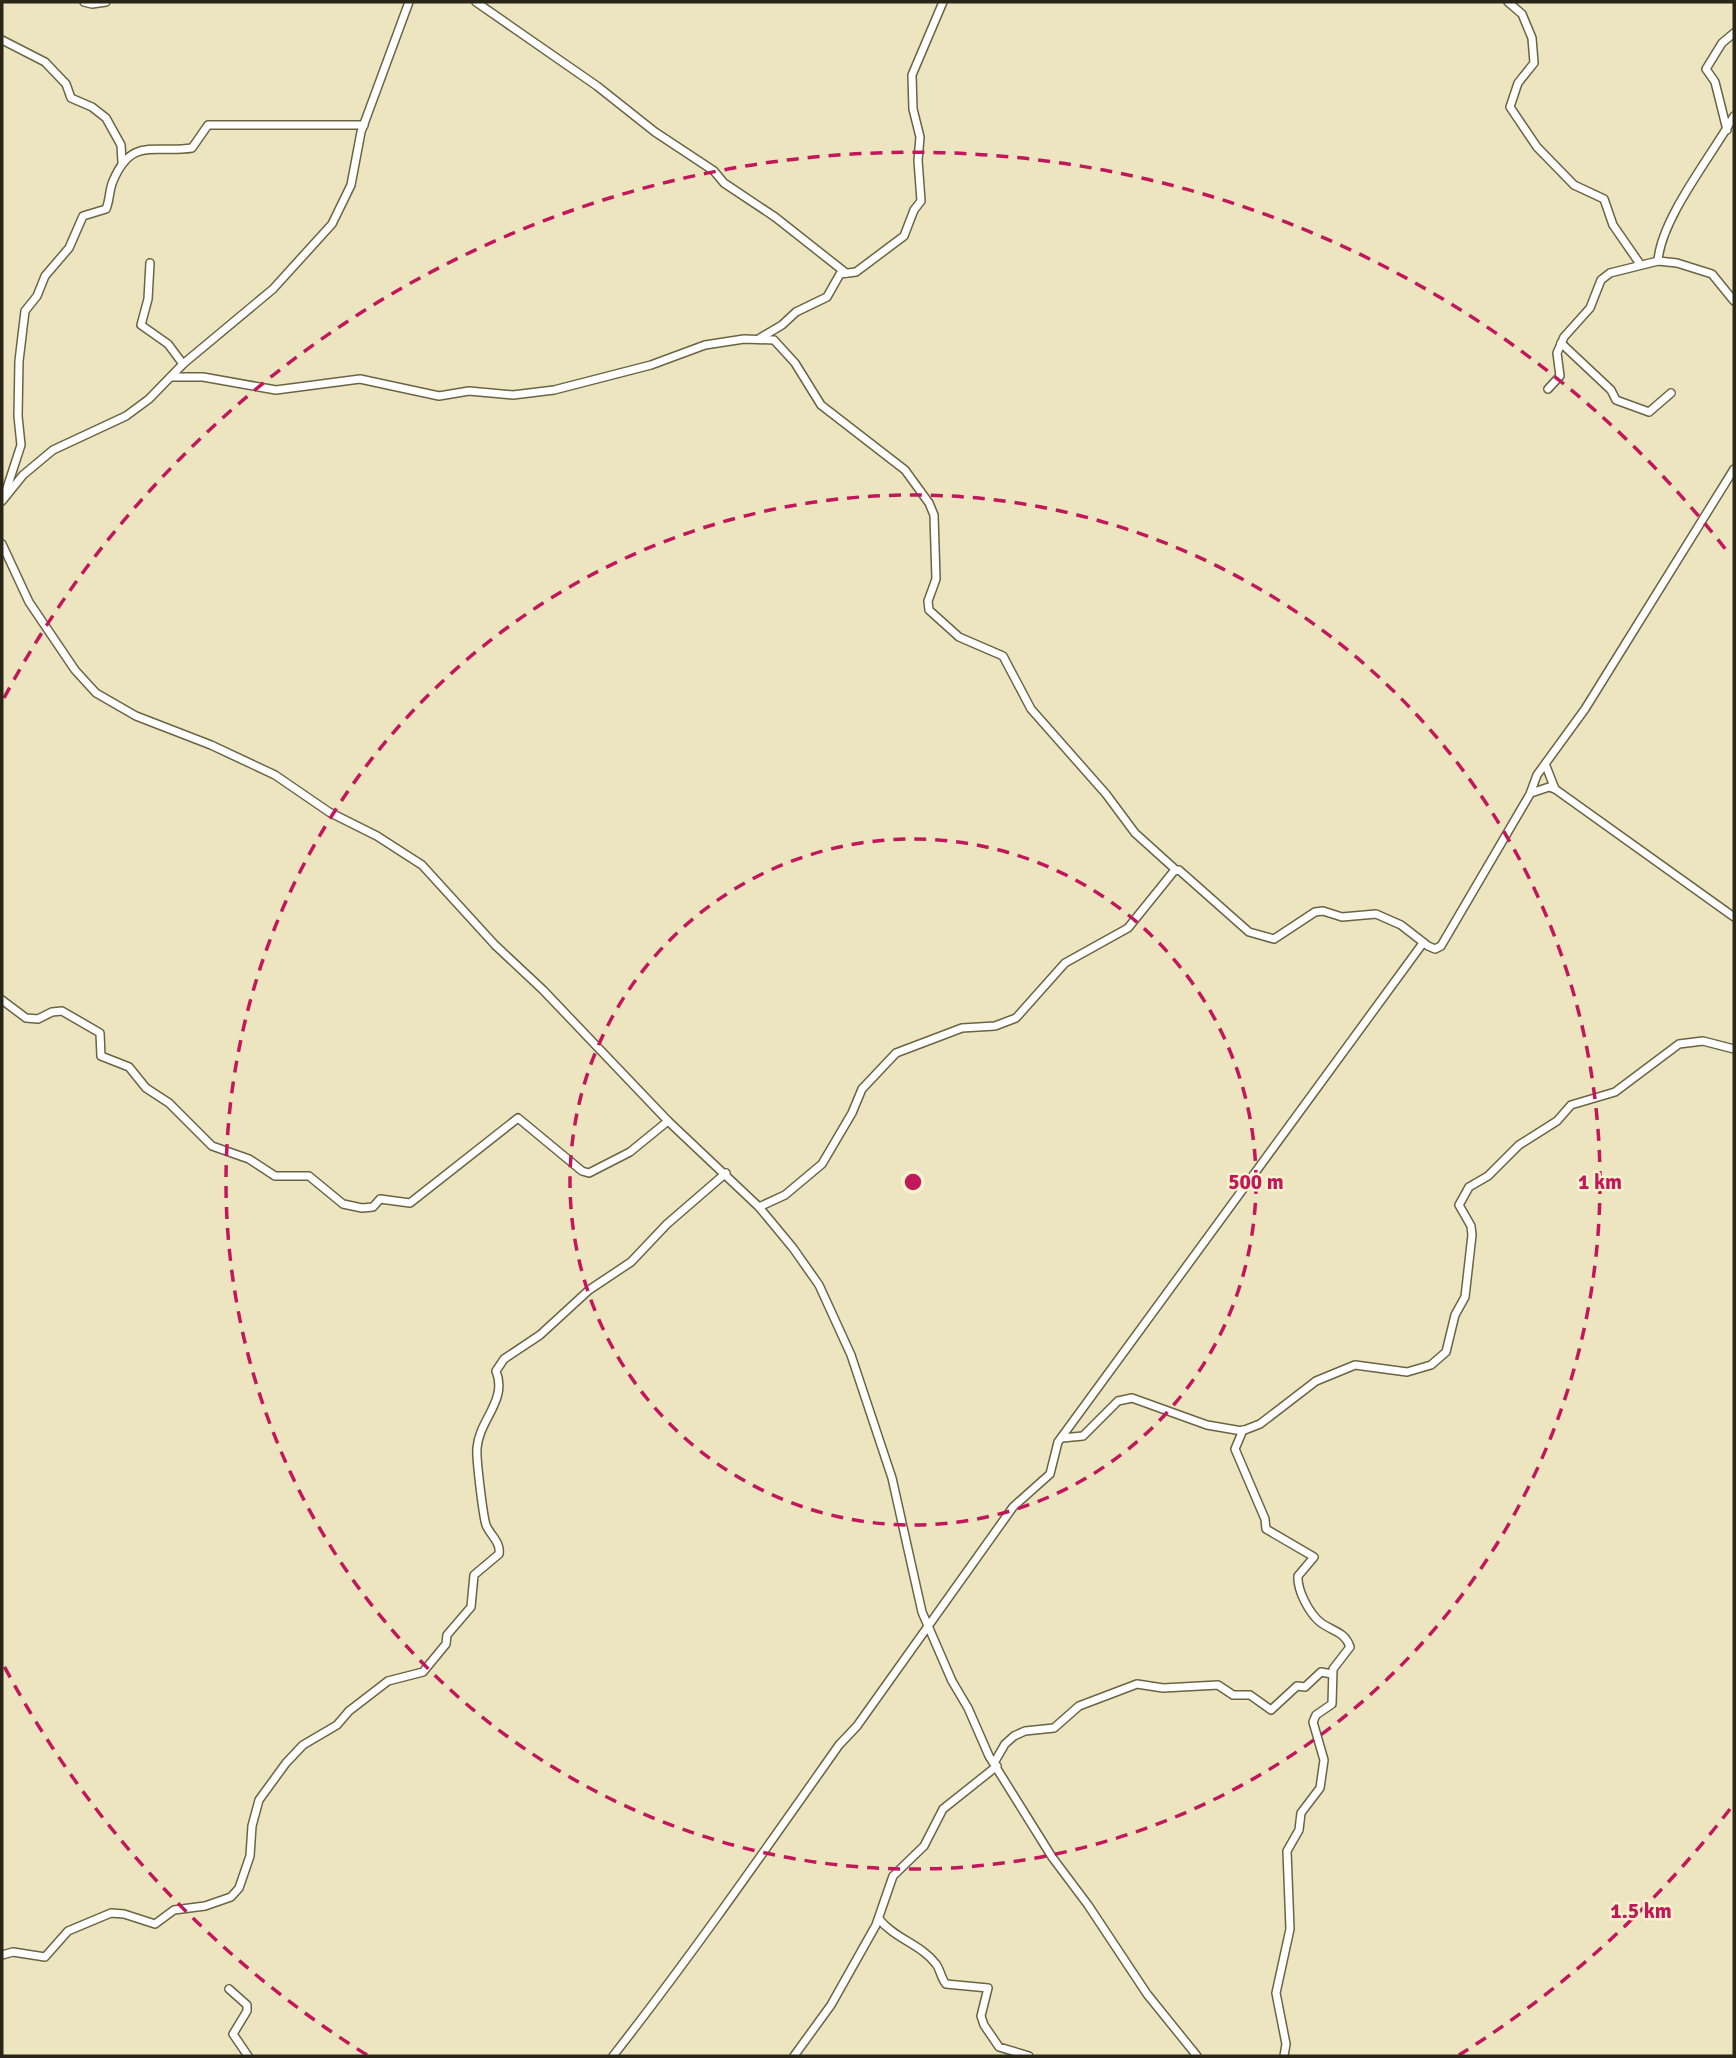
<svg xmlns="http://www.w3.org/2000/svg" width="1736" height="2058" font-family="Signika,sans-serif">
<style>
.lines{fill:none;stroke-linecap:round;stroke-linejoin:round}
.minor-casing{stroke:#6b6443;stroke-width:10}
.minor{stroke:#fff;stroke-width:7}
.ring{fill:none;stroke:#c2185b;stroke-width:3.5;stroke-dasharray:12 9}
.centre{fill:#c2185b;stroke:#fbf3cd;stroke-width:3.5}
.ring-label{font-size:21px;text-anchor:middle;font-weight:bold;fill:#c2185b;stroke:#fbf3cd;stroke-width:5;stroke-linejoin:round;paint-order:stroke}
</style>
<rect width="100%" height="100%" fill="#ede5c0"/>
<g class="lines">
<!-- minor casing -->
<g class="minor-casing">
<g id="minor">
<polyline points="84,2 92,4 106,2"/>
<polyline points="476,2 597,86 655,132 714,171 724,183 775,217 846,273"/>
<polyline points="1508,2 1522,14 1532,38 1534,63 1518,83 1510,107 1537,147 1574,185 1604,199 1613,225 1640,264"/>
<polyline points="2,40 45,62 66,84 71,98 92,107 106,118 121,145 122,162"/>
<polyline points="1727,130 1715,82 1706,69 1722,43 1734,33"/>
<path d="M1658,261C1661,218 1713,154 1734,116"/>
<polyline points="150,263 148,299 141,325 168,344 183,364"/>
<polyline points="760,338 782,325 796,312 827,297 840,274 856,272 904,236 914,210 921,201 918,160 920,137 913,109 912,75 943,2"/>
<polyline points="1561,343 1611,390 1616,400 1649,412 1671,393"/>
<polyline points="172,377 203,377 276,390 360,379 439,396 469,391 513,395 554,390 651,365 705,345 744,339 774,340 795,363 821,405 905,470 929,503 934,515 936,579 928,601 929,610 959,637 1003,656 1031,709 1106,794 1135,833 1176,870"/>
<polyline points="1548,389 1560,376 1557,353 1564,337 1590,308 1601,280 1610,273 1658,261 1677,263 1712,274 1734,301"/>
<path d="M5,494L21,445L18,416L19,361L25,311L37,296L45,276L69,248L83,216L106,209C110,200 109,190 113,181C132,136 154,154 192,148L208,125H364"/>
<polyline points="2,501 23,475 53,450 126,416 149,399 183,364 273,289 332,224 351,185 361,132 409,2"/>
<polyline points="2,544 29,602 75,670 96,693 136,716 211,745 275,775 329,812 377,836 422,865 495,945 543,990 668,1121 759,1207 793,1248 819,1285 851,1355 892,1478 922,1612 952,1681 968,1708 989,1756 1052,1857 1088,1905 1147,1994 1197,2056"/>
<polyline points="1546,766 1555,789"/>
<polyline points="1531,793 1549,787 1555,789 1734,917"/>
<polyline points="2,1000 26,1018 38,1019 52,1012 62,1011 100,1033 101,1056 129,1067 146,1088 169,1103 212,1146 249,1159 275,1176 309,1176 343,1204 362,1208 373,1207 380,1199 410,1203 518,1118 582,1171 589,1173 630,1152 668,1121"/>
<polyline points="759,1207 785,1195 822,1164 852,1113 862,1089 896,1053 962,1028 995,1026 1016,1018 1065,963 1128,928 1174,871 1179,870 1249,932 1274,939 1315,912 1323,911 1342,917 1376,914 1401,925 1428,946 1435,949 1441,946 1530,794 1537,775 1585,709 1734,469"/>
<path d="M1243,1430L1235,1449L1265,1519L1266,1529L1314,1557L1298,1576C1297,1590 1309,1613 1320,1622C1331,1631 1345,1631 1350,1647L1333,1669L1332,1704L1316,1715L1313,1722L1324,1760L1320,1788L1301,1813L1299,1830L1287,1851L1290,1929L1276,1993L1286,2044L1284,2056"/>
<polyline points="1062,1438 1083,1436 1118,1401 1132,1398 1207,1425 1242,1431 1260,1424 1316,1381 1355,1365 1407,1372 1431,1365 1446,1352 1455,1315 1465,1297 1472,1235 1471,1226 1459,1205 1469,1187 1488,1176 1519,1145 1557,1121 1571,1105 1615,1092 1679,1044 1703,1041 1734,1049"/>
<polyline points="994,1763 1005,1744 1014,1736 1025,1731 1054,1728 1079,1706 1137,1684 1163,1688 1218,1685 1233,1695 1250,1695 1271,1710 1297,1686 1305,1687 1321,1672 1332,1674"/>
<path d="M879,1919C895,1939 921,1944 936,1964C940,1969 941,1978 946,1984L988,1988L981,2016L984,2025L999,2047L1029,2056"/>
<path d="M2,1955L13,1952L45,1957L68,1931L111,1913L124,1914L155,1924L174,1910L205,1906L231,1897L239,1888L250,1856L252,1826L259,1800L286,1763L303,1745L337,1725L349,1711L388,1681L423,1672L446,1644L447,1635L471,1607L474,1575L499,1554C501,1542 490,1535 486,1525C483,1515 476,1459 477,1448C479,1420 508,1400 496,1371L504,1359L540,1335L589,1290L631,1262L667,1224L726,1173"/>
<polyline points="229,1989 247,2005 247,2011 233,2034 248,2056"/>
<path d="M613,2056C692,1955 765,1850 839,1745L857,1726L1013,1507L1050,1474L1058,1442L1423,943"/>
<polyline points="794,2056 831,2005 876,1925 893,1876 924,1846 943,1809 997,1766"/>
</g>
</g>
<!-- minor -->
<use href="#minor" class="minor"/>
</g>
<!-- distance rings -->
<g class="ring">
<circle cx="913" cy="1182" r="343"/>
<circle cx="913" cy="1182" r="687"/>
<path d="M1730 1809A1030 1030 0 0 1 1459 2055M367 2055A1030 1030 0 0 1 4 1666M4 698A1030 1030 0 0 1 1730 555"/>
</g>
<circle cx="913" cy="1182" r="10" class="centre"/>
<g class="ring-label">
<text x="1256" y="1189">500 m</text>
<text x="1600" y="1189">1 km</text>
<text x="1641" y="1918">1.5 km</text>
</g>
<!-- border -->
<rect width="1736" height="2058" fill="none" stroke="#292618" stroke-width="7"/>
</svg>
